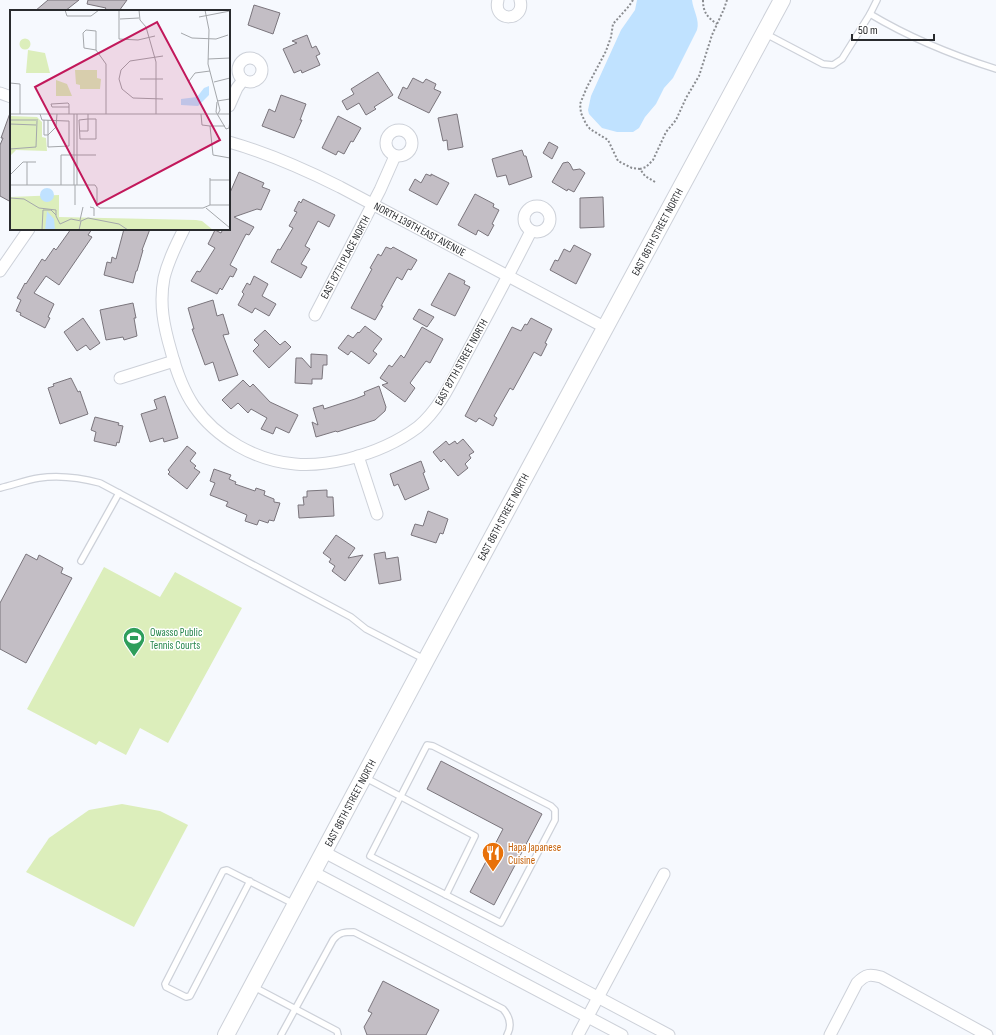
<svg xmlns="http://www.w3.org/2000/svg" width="996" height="1035" font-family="'Sofia Sans Condensed',sans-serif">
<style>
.green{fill:#dceebb}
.water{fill:#c0e2ff}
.building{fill:#c3bec5;stroke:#7a757c}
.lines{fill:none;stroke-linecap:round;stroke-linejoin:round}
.lane-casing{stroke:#cdd1d9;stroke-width:8}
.street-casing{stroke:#cdd1d9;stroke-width:13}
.secondary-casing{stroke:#cdd1d9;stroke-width:18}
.path{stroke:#8a8c90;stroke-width:2;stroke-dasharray:2 2;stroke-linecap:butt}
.lane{stroke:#fff;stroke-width:5.5}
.street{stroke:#fff;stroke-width:11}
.secondary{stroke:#fff;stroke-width:16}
.labels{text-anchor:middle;stroke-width:3;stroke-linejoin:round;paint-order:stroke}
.street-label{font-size:11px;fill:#292b2e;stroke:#fff}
.leisure-label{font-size:11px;fill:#27864d;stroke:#fff;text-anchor:start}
.food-label{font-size:11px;fill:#c56008;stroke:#fff;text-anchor:start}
.inset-road{fill:none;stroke:#a4a7ab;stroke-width:1}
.view{fill:#c2185b;fill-opacity:0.15;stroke:#c2185b;stroke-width:2}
.inset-edge{fill:none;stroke:#292b2e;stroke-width:2}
</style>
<rect width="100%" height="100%" fill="#f6f9fe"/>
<!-- green -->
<g class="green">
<polygon points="104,567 160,597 175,572 242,608 168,743 140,728 126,755 99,741 96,745 27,709"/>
<polygon points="122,804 160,811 188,825 134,927 26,872 49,838 89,810"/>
</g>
<!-- water -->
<path class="water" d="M637,0H692C693,10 700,20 697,30L673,78L664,88L656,104L645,117L639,128L633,132H617L602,128L589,114L588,110L591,96L621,30L635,10Z"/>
<!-- building -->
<g class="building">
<polygon points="48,0 79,0 65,11 35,11"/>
<polygon points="88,0 127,0 119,11 104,11 106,8 87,4"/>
<polygon points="254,5 280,13 273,34 248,25"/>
<polygon points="307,35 312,48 316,46 320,54 316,56 320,65 302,73 301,70 294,73 283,49 297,43 292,41"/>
<polygon points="378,72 393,95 374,107 376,109 366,115 359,103 347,110 342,101 354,94 351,89"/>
<polygon points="413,78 423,83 426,79 436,84 434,89 441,92 429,113 398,98 403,87 407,89"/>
<polygon points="281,95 306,104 300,120 302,120 294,138 262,126 269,109 275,112"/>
<polygon points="10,113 11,113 11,202 0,196 0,145 3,138 1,138"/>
<polygon points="457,114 463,147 448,150 447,140 443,141 438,118"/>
<polygon points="338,116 361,128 353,142 351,141 344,154 338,151 336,155 322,148"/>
<polygon points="549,142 558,147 552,159 543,153"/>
<polygon points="522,150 524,156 526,156 532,177 509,185 506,175 497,177 492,159"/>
<polygon points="568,162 570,164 573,170 580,169 585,173 574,192 568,189 567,191 552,182 563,163"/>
<polygon points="239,172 264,183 262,187 270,190 261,210 257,209 234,217 254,227 249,235 246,234 230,265 237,269 233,277 230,276 222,290 220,288 217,294 191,281 197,271 200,272 215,248 208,244 215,230 221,233 223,229 229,229 229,195"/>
<polygon points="426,174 431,176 431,174 449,183 437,205 409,190 415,179 421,183"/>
<polygon points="475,194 494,204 493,207 499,210 492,224 494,225 488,236 478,230 476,235 458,225"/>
<polygon points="603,197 604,227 580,228 580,198"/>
<polygon points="303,199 335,215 329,227 318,221 305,246 310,249 301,264 307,267 301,278 271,262 278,249 280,250 293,228 289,226 297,212 294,211 299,201 301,203"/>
<polygon points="71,229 92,229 88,235 92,237 59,285 46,276 34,293 54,304 48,317 50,318 45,328 20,315 21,313 16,311 21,300 17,298 25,283 26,284 42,259 45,261 54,248 56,250"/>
<polygon points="124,229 150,229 142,250 143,250 137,271 136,271 133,283 104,275 107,262 111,263 112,257 116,259"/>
<polygon points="574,245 591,254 576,284 550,270 555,260 558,261 564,249 570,252"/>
<polygon points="386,247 391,249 393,247 417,260 411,270 408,269 402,280 397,277 381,306 383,306 375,320 351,308 372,269 370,268 378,254 381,256"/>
<polygon points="449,273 465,281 464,284 470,287 455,316 431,305"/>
<polygon points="254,276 268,284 262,296 276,304 269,316 255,308 252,313 238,305 244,294 242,292 247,283 250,285"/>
<polygon points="213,300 217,316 223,314 229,334 223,335 238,375 219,381 213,362 205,365 192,329 194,329 188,308"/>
<polygon points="133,303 136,318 134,318 137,336 124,340 123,337 106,340 100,310"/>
<polygon points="419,309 434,317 427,327 413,319"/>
<polygon points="83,318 100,343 90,350 86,345 77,351 64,332"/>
<polygon points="531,318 552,329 545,343 547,344 541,356 534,352 513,390 510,388 494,416 497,418 493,426 479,418 476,422 465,416 512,327 521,331 525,324 527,325"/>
<polygon points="365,326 382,339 373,351 377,354 369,364 351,351 348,355 338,348 348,335 353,338 358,332 359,333"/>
<polygon points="422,327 443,339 430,363 426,361 410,383 415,388 405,402 382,385 388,383 380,378 389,365 392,367 401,355 404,358"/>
<polygon points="265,330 280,345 285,341 291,347 269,368 253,351 259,345 254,340"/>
<polygon points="311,354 327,355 327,365 323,365 322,379 312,379 312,384 295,383 296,358 302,358 311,368"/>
<polygon points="71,378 78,392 80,391 88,414 60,424 48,388 54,386 53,384"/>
<polygon points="243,380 250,387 253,384 270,402 298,415 289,433 276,427 273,434 261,429 267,418 251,409 248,413 238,403 231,409 222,400"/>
<polygon points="379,386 386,407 385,411 375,420 337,432 336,431 316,437 312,422 318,425 313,408 323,405 324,409 355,399 365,395 364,392"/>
<polygon points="165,396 178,438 164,442 163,438 150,442 141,414 157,409 154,400"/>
<polygon points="95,417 119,423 118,425 123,426 119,443 117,442 116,446 94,441 96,432 91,430"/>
<polygon points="463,439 474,452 469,455 471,458 465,464 468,468 458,476 444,459 441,462 433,452 446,441 449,445 455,441 457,444"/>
<polygon points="187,446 196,453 190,461 196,466 194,468 200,472 187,489 168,474 170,472 168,470"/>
<polygon points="421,461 425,472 423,473 429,489 405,500 398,484 394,486 390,474"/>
<polygon points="214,469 231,475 229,479 236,482 235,484 255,491 256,488 265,491 264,495 274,499 274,502 280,503 274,521 269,520 268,523 259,520 257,525 245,521 247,515 226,506 228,502 210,495 215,483 210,481"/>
<polygon points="327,490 327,497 333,497 334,516 299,518 298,505 304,505 303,497 307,497 307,491"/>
<polygon points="428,511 448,519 443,534 440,533 436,543 411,535 415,524 423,526"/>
<polygon points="336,535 355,548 348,558 363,555 345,581 332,571 335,566 329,562 331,559 323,553"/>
<polygon points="385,552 386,559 398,557 401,580 379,584 374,554"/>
<polygon points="26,554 37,560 39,555 63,568 61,573 72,578 26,663 0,649 0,603"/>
<polygon points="441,761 542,814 494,905 470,892 503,829 427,789"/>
<polygon points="383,981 439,1010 426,1035 367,1035 364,1027 372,1013 368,1011"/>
</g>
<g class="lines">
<!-- lane casing -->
<g class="lane-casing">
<g id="lane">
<polyline points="870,14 877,0"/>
<path d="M766,34L823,64L833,65L842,59L870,14C910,38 952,55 996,69"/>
<path d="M0,488C13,485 26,480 39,478C59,475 81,478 100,483L351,617L366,629L424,659"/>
<polyline points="81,561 119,493"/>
<polygon points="427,745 433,746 551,806 555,810 555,820 501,923 370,856"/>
<polyline points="364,777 475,836 446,895"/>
<polyline points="250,881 190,996 186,997 166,987 165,984 223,871 227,870 294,904"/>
<polyline points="254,987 337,1031 338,1035"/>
<path d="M281,1035L333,940C339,932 345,932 354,932L503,1009C510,1017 512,1026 507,1035"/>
</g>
</g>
<!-- street casing -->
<g class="street-casing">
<g id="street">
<path d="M498,0C492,23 526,22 520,0"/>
<circle cx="250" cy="70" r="12"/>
<polyline points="0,93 11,97"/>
<polyline points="229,106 237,88 243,80"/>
<circle cx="399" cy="143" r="13"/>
<path d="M229,142C268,153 304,169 340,187L606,328"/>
<circle cx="537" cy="219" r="13"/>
<path d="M184,229C176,245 168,261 164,278C159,304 164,327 171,351C176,370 183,390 194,406C216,438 256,461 295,464C313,466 331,463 348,459C372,453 398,442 418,427C442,407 454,376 469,349C490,310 511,271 531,231"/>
<polyline points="0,271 29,229"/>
<polyline points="315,315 380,190 395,156"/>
<polyline points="120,378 174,361"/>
<polyline points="358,456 377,514"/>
<polyline points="324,852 669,1035"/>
<polyline points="313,872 622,1035"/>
<polyline points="578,1035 664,874"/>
<path d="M830,1035L857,983C866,974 870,974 881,977L987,1035"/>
</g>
</g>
<!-- secondary casing -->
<g class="secondary-casing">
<polyline id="secondary" points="226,1035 426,660 782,0"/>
</g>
<!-- path -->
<g class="path">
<polyline points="633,0 629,6 613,24 611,37 606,51 587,87 580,104 581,113 586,124 590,129 608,140 618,161 632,168 640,169"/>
<path d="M703,0C703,12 707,17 717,24"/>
<polyline points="655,182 645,176 640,169 646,167 653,160 666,132 676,120 686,98 699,76 712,35 724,9 727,0"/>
</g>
<!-- lane -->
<use href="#lane" class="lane"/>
<!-- street -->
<use href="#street" class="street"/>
<!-- secondary -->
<use href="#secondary" class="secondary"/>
</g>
<!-- icons -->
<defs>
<g id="stadium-pin" transform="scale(1.15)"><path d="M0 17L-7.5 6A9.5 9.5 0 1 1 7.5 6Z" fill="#2e9e5b" stroke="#fff"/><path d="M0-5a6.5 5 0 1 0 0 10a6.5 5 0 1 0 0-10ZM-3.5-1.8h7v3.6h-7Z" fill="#fff"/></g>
<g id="restaurant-pin" transform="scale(1.15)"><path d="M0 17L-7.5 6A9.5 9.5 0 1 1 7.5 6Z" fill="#e8710a" stroke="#fff"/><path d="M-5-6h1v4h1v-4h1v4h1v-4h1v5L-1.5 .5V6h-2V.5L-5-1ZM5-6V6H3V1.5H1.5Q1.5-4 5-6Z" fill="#fff"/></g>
</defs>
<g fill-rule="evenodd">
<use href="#stadium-pin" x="134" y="638"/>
<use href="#restaurant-pin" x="493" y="853"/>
</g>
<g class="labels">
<!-- street labels -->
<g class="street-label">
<text transform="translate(420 229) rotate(28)" y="4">NORTH 139TH EAST AVENUE</text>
<text transform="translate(657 232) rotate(-62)" y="4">EAST 86TH STREET NORTH</text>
<text transform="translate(345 257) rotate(-62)" y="4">EAST 87TH PLACE NORTH</text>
<text transform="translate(461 362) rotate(-61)" y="4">EAST 87TH STREET NORTH</text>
<text transform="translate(503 517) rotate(-62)" y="4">EAST 86TH STREET NORTH</text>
<text transform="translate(350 803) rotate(-62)" y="4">EAST 86TH STREET NORTH</text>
</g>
<!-- leisure labels -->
<g class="leisure-label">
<text x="150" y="636">Owasso Public<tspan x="150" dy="13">Tennis Courts</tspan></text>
</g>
<!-- food labels -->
<g class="food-label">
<text x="508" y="851">Hapa Japanese<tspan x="508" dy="13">Cuisine</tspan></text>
</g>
</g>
<!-- overview -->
<g transform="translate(10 10)">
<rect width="220" height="220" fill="#f6f9fe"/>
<path d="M9.5 34a5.5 5.5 0 1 1 11 0a5.5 5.5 0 1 1-11 0ZM18,40L35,43L40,63H16ZM65,60H87V68L91,69L90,79H70V75L66,74ZM46,70L57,74L62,86H46ZM0,106L27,107L32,112V127L36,128L37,141L6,140L0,146ZM49,185V207L186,210L192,211L203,220H0V187Z" fill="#dceebb"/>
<path d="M199,76V85L188,96L171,95V89L187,87L194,78ZM30 185a7 7 0 1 1 14 0a7 7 0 1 1-14 0ZM37,201L44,209L45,220H35Z" fill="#c0e2ff"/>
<path class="inset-road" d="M55,0L57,6H81L89,0M109,0V29L128,30L145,26M129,0L130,10L136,17L146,52V104M195,0L199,20L198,54L210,100L208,104M189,7L220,1M110,9L129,8M171,23L182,28L206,29L218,25M86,40L74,38L73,23L76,20L86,21V40L96,54V104M153,46L120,51L111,60L109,69L112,79L123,88L153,89M198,49L220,48M130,69H153M179,71L185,63L200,61M204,72L220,68M0,73L10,74V104M207,91L220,89M207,92L206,102L216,119L219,118L220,110M59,97H42L41,94L58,93L59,94V104M0,104H220M30,104L32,110L57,111H59V136L38,137V110M64,104V175M67,104V175M191,104L192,115L200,116L203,145L220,148M78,109H86V129H70L69,110ZM0,110H28M34,110V125H38L46,117L47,104M0,114L26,115M200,116H215M70,121H78V104M0,139L26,137L27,111M17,152V175M0,165L13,152H26M200,168V195M200,170H220M0,175H85L87,178V196L90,198H193L200,195M51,175V145H86M0,188L14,189L29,198L46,200V206L50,214L61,209L71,211M65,195V175M200,195H220M80,197L84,198V206M196,198L220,218M70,210L73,197M32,220L33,200H41L46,205M69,220L71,211L78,208L109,214L118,220"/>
<path class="view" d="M147,12L210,130L87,195L25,77Z"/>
<rect width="220" height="220" class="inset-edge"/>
</g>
<!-- scale -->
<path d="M852 34v6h82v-6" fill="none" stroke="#292b2e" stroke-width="2"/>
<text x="858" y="34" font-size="12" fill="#292b2e" stroke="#ffffff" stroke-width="3" paint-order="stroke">50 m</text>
</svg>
